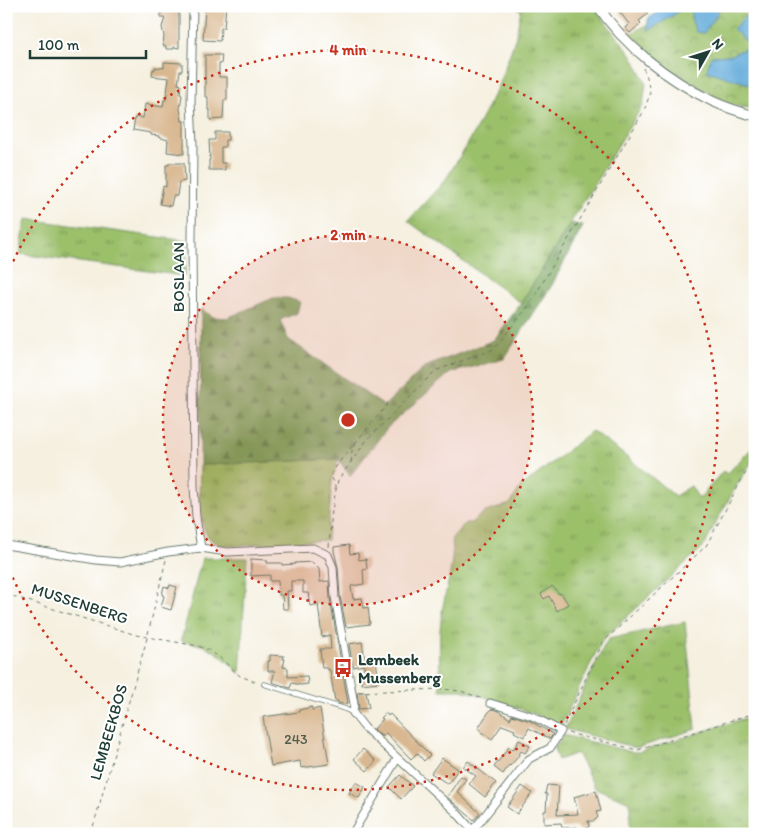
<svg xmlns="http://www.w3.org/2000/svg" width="761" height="840" font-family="Itim,sans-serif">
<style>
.grass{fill:url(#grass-tufts);stroke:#5d7e50}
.forest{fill:url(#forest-firs);stroke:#4e724a}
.park{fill:url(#park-crowns);stroke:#5d7e50}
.water{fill:#63abda;stroke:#417487}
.building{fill:#d9b891}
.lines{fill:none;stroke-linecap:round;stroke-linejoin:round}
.service-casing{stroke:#6a7c70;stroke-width:5.5}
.minor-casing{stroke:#6a7c70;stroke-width:9}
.tertiary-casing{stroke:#6a7c70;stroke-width:11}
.path{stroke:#6a7c70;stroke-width:1;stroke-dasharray:4 4;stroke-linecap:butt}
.service{stroke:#fff;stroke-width:4}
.minor{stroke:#fff;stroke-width:7}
.tertiary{stroke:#fff;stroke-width:9}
.ring{fill:none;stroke:#c8321e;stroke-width:2.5;stroke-dasharray:2.5 5}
.labels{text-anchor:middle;stroke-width:4;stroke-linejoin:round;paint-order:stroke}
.number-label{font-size:14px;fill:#4e5c4b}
.street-label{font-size:16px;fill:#1f3d34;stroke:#fff}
.poi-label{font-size:16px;font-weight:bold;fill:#1f3d34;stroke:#fff;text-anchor:start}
.centre{fill:#c8321e;stroke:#fff;stroke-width:2.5}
.ring-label{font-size:15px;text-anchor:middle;font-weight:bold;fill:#c8321e;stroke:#fff;stroke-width:4;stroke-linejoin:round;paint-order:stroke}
</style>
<defs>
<pattern id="grass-tufts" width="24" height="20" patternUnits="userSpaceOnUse" patternTransform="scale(1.25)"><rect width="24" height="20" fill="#9bc06b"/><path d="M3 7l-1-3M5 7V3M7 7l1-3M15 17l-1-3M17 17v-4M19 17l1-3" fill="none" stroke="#7e9d59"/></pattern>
<pattern id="forest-firs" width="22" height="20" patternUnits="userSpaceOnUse" patternTransform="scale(1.25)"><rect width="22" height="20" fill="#7ca65f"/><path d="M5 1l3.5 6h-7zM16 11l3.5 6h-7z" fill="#65884f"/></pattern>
<pattern id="park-crowns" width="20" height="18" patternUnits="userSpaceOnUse" patternTransform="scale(1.25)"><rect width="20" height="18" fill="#9bc06b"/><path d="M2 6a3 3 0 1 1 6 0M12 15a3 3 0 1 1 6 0" fill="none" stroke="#7e9d59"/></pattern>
</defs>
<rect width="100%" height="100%" fill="#fff"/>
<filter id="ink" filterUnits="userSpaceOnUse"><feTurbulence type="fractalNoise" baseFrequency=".02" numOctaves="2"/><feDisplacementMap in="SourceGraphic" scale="10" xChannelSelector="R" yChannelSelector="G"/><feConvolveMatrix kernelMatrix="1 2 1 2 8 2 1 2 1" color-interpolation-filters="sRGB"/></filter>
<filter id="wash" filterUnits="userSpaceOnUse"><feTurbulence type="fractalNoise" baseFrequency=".0096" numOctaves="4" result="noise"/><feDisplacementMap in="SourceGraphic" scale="20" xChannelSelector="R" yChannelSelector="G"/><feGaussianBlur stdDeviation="1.12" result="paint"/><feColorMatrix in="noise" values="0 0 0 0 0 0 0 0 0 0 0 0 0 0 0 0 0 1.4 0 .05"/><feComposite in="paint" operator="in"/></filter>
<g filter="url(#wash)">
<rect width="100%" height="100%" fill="#f5f0e0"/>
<!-- grass -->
<g class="grass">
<polygon points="513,6 593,6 631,54 646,82 643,105 521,303 408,221 446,179 473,135 498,86 515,40 521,10"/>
<polygon points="26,219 187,241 185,276 20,254"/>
<path d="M592,431L623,454L675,496L691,486L699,499L723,471L727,474L755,445V457L740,480L716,522L705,545L602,640L562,724L557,727L548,720L537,715L480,695L462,690H440C440,664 438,637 442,612C446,587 455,563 452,538L465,523H471L483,513L510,504L519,489Z"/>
<path d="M338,459L332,482L327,540L234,546C228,546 220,546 214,542C195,530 200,485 200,465Z"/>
<path d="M202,558H247L240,674C231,665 221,654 209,648C200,644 191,643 181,641Z"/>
<polygon points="685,622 696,729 637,748 565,729 605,644 609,639"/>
<polygon points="755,715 755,834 630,834 630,802 595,788 577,753 558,760 554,749 563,735 632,752 639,752"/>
</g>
<!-- forest -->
<polygon class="forest" points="571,223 583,226 552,285 504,359 450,373 388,427 350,476 338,459 200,465 201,309 213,317 227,318 273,298 288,298 300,302 297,313 280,320 288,339 384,406 425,367 494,340 521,303"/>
<!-- park -->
<polygon class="park" points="682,6 755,6 755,109 730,105 668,69 630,34"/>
<!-- water -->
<g class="water">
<polygon points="665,6 688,6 648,31 648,19"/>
<polygon points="690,6 720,6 717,14 704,33 696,32 692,21"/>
<polygon points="746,16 755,26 755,86 707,71 711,56 731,55 751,46 733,29"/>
</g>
<g id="blocks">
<!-- building -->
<g class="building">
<polygon points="168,6 179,6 179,48 174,47 174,49 166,49 166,46 163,46 164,36 162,27 165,18 161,18 161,11 168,11"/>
<polygon points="205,6 226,6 224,28 221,28 220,41 203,40"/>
<polygon points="616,6 633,6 636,10 642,6 648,14 639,21 641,23 630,33 625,28 629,24 619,11"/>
<polygon points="205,55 222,55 221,64 219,64 219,77 227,77 227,100 224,100 223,119 210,120 210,110 208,110 208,97 205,97"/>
<polygon points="164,62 182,63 182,71 180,71 178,84 181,85 180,94 182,95 180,109 182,121 184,121 184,154 167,152 168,140 158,137 159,136 151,135 151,133 133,130 135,117 143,118 145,104 163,107 164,100 166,100 169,78 152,76 153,69 155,70 155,67 164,68"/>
<polygon points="215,132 228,132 228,140 225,140 225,147 221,147 221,163 225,163 225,170 209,170 209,160 210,160 209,140 215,140"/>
<polygon points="169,163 184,163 185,181 179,182 177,196 173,196 171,206 160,204 163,186 166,187 166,165 169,165"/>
<polygon points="349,545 350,554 358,553 359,560 366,559 367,569 363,570 364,584 351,586 351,587 353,599 362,598 364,608 368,607 370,624 346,627 340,596 338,567 334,551 334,547"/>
<polygon points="251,559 267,560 267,563 282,563 282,565 295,564 295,563 312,562 319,569 320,582 329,581 330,598 348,703 342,704 338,703 338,701 335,701 330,670 328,670 328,668 322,668 320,649 331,649 330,635 322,637 318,604 310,606 308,593 303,593 303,581 291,581 291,591 287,591 288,609 283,609 282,595 279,595 278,581 270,581 270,575 251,576"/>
<polygon points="170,585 177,587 171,610 161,607 164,596 162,595 164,586 169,588"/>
<polygon points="552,586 559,594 560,593 563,596 568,604 557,611 549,596 544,599 541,594"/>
<polygon points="362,642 365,660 375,658 376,660 379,682 362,684 361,678 365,677 364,665 353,667 349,644"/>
<polygon points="270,655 284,656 283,659 285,659 283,667 288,668 288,677 307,676 308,684 301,685 292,683 290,688 272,682 275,671 268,671 268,661 270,661"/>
<polygon points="357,692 366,692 369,708 359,709"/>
<polygon points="312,707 312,710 320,708 329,764 301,768 300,761 271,766 263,717 299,712 299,710"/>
<polygon points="491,709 499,711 510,719 512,715 530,721 553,734 550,739 529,728 524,737 514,732 515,730 502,725 492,739 481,732 482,731 478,728"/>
<polygon points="386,713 388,716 390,714 430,755 424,761 417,753 411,759 386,733 382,737 374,729 383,719 381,718"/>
<polygon points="519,740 530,746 525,753 521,751 517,758 510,766 509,765 503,774 494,767 509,747 513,750"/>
<polygon points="363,749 376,761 367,771 354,759"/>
<polygon points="442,758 458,769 448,784 431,773"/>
<polygon points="468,761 496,783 485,797 469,784 476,776 463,767"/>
<polygon points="400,775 413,786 401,799 389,787"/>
<polygon points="461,776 466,779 457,792 480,813 474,820 447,797"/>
<polygon points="356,782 365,787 359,798 349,793"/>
<polygon points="547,785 559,786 557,815 578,814 574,797 596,791 601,811 596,812 598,817 594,821 588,821 589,827 578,831 577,827 562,828 561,823 544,824 544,811 546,811 547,794 545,794"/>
<polygon points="522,786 532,793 517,814 507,807"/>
</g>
</g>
</g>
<g filter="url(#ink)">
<use href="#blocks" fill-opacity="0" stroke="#6a7c70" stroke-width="1"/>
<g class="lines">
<!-- service casing -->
<g class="service-casing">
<polyline id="service" points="264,684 345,709 353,713"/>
</g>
<!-- minor casing -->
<g class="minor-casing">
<g id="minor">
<polyline points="193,6 191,102 193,145 192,240 194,487 196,517 201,548"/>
<polyline points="6,545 96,560 120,562 168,552 201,548 227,552 313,548 328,555 333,567 335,597 354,704 353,713 364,727 457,813 472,830 473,834"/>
<polyline points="472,830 479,823 529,759 550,748 561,731 532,716 490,703"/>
<polyline points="352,834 397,759"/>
</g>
</g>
<!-- tertiary casing -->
<g class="tertiary-casing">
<path id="tertiary" d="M598,6C624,46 669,80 712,101C725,107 740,112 755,116"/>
</g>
<!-- path -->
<g class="path">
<polyline points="351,462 352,451 356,442"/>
<polyline points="335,489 335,483 330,476 339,462 387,405 388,400"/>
<polyline points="329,547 332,510 338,480 367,440 435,371 494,349 530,304 644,111 650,94 647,77 643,68"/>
<polyline points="6,594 136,635 198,646 209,650 219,657 240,676 259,683"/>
<polyline points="358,692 442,689 461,691 483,699"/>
<polyline points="564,725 603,642 706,546 743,477 755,459"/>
<polyline points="568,733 638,750 755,713"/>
<polyline points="91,834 146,642 166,560"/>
</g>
<!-- service -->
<use href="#service" class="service"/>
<!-- minor -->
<use href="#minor" class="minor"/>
<!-- tertiary -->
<use href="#tertiary" class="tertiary"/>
</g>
</g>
<!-- distance rings -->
<circle cx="348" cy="420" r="185" fill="#c8321e" fill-opacity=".12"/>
<g class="ring">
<circle cx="348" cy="420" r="185"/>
<path d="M7 275A370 370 0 1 1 7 565"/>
</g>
<!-- icons -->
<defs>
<g id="bus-bare" transform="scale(1.5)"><path d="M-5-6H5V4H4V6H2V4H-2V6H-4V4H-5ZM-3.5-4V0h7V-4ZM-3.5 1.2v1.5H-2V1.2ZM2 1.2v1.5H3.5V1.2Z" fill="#c8321e" stroke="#fff" stroke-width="2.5" paint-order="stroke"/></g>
</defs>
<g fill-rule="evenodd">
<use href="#bus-bare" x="343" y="668"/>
</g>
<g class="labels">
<!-- number labels -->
<g class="number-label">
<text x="296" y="744">243</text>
</g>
<!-- street labels -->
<g class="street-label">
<text transform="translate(178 277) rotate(-90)" y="6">BOSLAAN</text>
<text transform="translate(80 603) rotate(18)" y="6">MUSSENBERG</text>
<text transform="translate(108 732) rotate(-74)" y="6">LEMBEEKBOS</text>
</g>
<!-- poi labels -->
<g class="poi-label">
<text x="358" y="665">Lembeek<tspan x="358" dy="18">Mussenberg</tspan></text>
</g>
</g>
<circle cx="348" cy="420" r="8" class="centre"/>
<g class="ring-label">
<text x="348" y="55">4 min</text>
<text x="348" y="240">2 min</text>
</g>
<!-- margin -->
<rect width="761" height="840" fill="none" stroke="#fff" stroke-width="25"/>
<!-- north arrow -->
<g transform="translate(708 52) rotate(51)" stroke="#ffffff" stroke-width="4" paint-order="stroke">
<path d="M0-4L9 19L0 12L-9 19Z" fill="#1f3d34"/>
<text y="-8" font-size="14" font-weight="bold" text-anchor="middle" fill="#1f3d34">N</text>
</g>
<!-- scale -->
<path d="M30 50v8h116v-8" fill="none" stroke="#1f3d34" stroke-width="2.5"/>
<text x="38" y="50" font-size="15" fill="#1f3d34" stroke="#ffffff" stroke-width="4" paint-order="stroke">100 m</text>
</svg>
